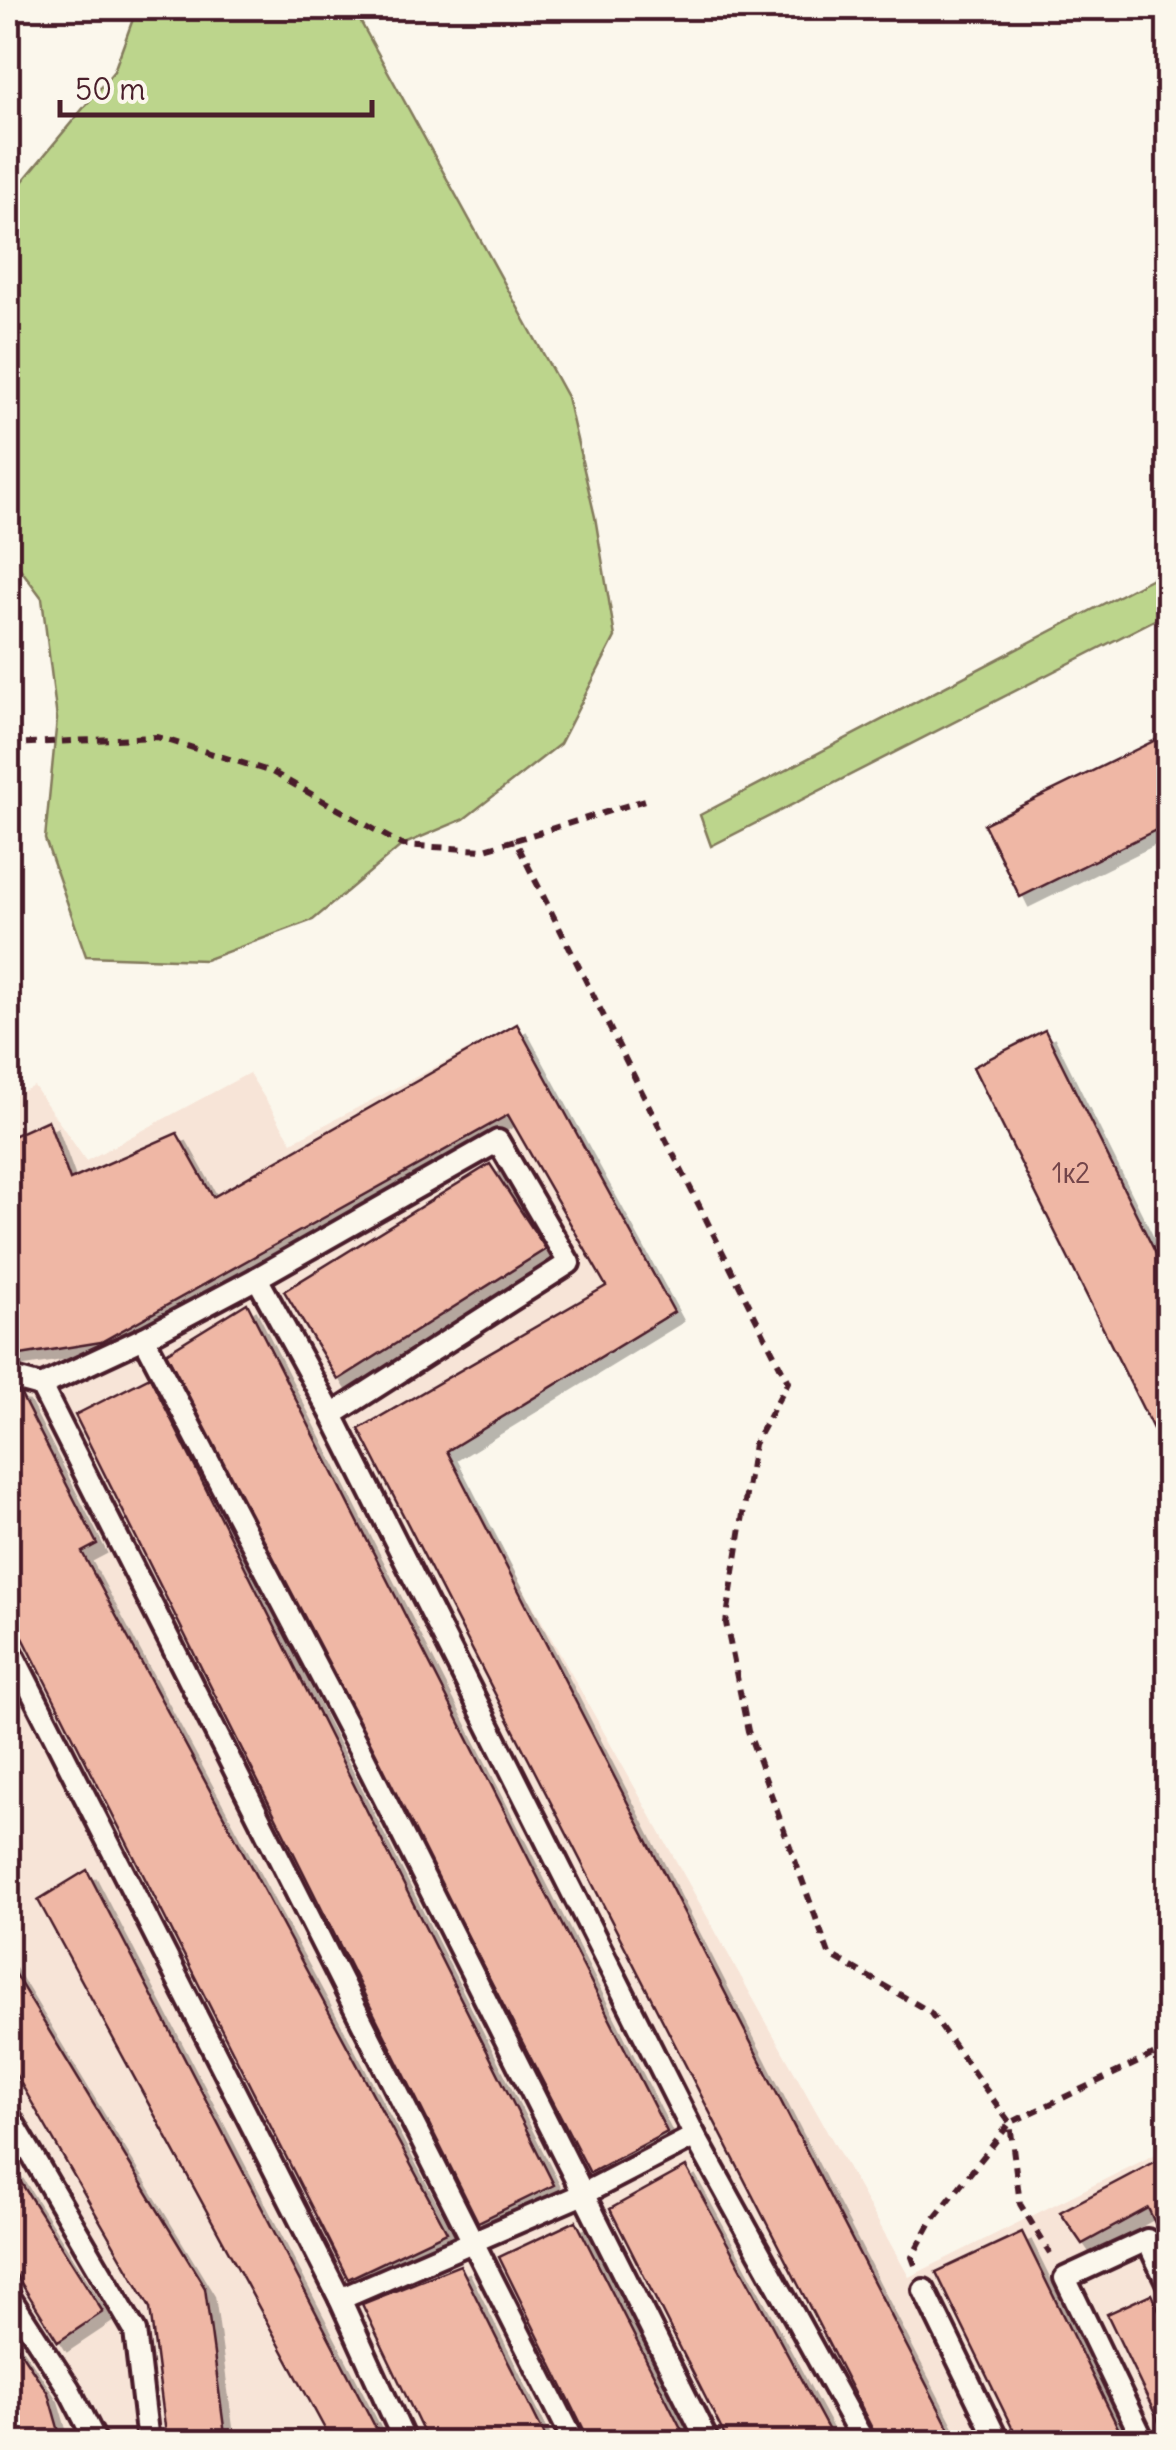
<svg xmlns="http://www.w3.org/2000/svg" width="1176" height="2450" font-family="Delius,sans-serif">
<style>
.built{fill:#f7e4d7}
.green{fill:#bcd58c;stroke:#837a5c;stroke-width:2.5}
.building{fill:#efb7a5;stroke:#4a1f2b;stroke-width:2.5;filter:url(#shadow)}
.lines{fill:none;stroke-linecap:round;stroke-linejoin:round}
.lane-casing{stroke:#4a1f2b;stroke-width:28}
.path{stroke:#4a1f2b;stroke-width:6;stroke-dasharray:10 8;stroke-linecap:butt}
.lane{stroke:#fbf7ec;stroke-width:20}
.labels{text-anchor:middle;stroke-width:9;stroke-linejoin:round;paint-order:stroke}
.number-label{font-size:28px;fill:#73454a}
</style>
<defs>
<filter id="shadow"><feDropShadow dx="9" dy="9" stdDeviation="0" flood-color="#0004"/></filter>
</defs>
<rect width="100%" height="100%" fill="#fbf7ec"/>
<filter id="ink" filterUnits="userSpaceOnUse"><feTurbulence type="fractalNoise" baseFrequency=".01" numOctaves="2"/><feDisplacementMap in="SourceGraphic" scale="20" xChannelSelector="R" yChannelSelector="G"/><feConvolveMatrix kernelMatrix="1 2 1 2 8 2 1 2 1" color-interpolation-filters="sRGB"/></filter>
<g filter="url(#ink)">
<!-- built -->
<polygon class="built" points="517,1024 674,1312 447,1452 909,2277 1168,2148 1168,2442 8,2442 8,1098 34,1086 86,1161 249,1073 292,1142"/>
<!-- green -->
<g class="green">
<polygon points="137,8 353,8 567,397 595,517 615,637 560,744 464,819 402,845 313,920 205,960 86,956 45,839 57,719 42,598 8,552 8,199 114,71"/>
<polygon points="1168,570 1168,613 711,846 700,815"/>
</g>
<!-- building -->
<g class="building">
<polygon points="1168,734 1168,824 1020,897 984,824"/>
<polygon points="517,1024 674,1312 447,1451 956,2442 879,2442 359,1429 606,1286 508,1115 101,1342 8,1357 8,1138 48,1120 70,1180 177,1133 213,1197"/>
<polygon points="1045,1030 1168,1278 1168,1459 973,1067"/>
<polygon points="490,1164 546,1249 338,1380 284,1291"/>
<polygon points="247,1303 667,2132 590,2173 166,1353"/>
<polygon points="150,1377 554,2185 478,2222 75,1415"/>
<polygon points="8,1392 20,1393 97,1544 82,1552 447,2232 348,2279 8,1608"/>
<polygon points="87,1870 383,2442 332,2442 38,1900"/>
<polygon points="8,1963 205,2288 226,2442 167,2442 150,2308 8,2061"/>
<polygon points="1168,2155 1168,2251 1148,2208 1082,2244 1060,2212"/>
<polygon points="8,2162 103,2312 58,2342 8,2262"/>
<polygon points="686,2167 835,2442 728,2442 610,2209"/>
<polygon points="576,2221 688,2442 590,2442 499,2257"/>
<polygon points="1022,2232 1125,2442 1019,2442 936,2272"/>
<polygon points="460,2265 548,2442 428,2442 362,2304"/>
<polygon points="1151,2294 1168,2330 1168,2441 1107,2314"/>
<polygon points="8,2333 48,2393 62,2442 8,2442"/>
</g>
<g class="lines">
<!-- lane casing -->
<g class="lane-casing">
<g id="lane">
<polyline points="257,1278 498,1141 569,1263 332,1415"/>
<polyline points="144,1338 362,1754 708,2442"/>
<polyline points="8,1377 41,1386"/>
<polyline points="8,1645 340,2299"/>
<polyline points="8,2114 135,2331 148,2442"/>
<polyline points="924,2290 998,2442"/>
<polyline points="8,2295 69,2389 96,2442"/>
<polyline points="405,2442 340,2299 583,2194 695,2136"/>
<polyline points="574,2442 41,1386 144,1338 257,1278 332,1415 695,2136 864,2442"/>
<polyline points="1144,2442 1065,2278 1147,2240 1168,2284"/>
</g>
</g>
<!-- path -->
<g class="path">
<polyline points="8,744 157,737 272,772 402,845 482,850 515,840"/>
<polyline points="645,800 515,840 788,1382 754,1444 726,1623 748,1731 829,1954 930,2012 1010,2123 1020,2204 1050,2253"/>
<polyline points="915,2265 912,2257 930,2224 1010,2123 1168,2048"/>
</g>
<!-- lane -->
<use href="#lane" class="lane"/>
</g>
</g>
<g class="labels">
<!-- number labels -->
<g class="number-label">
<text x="1071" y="1183">1к2</text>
</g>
</g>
<!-- margin -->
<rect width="1176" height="2450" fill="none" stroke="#fbf7ec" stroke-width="40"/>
<rect x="20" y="20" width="1136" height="2410" fill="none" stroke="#4a1f2b" stroke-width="4" filter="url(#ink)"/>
<!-- scale -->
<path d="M60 100v15h312v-15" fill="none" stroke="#4a1f2b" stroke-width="5"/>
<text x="75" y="100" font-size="30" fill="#4a1f2b" stroke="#fbf7ec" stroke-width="8" paint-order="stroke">50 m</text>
</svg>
